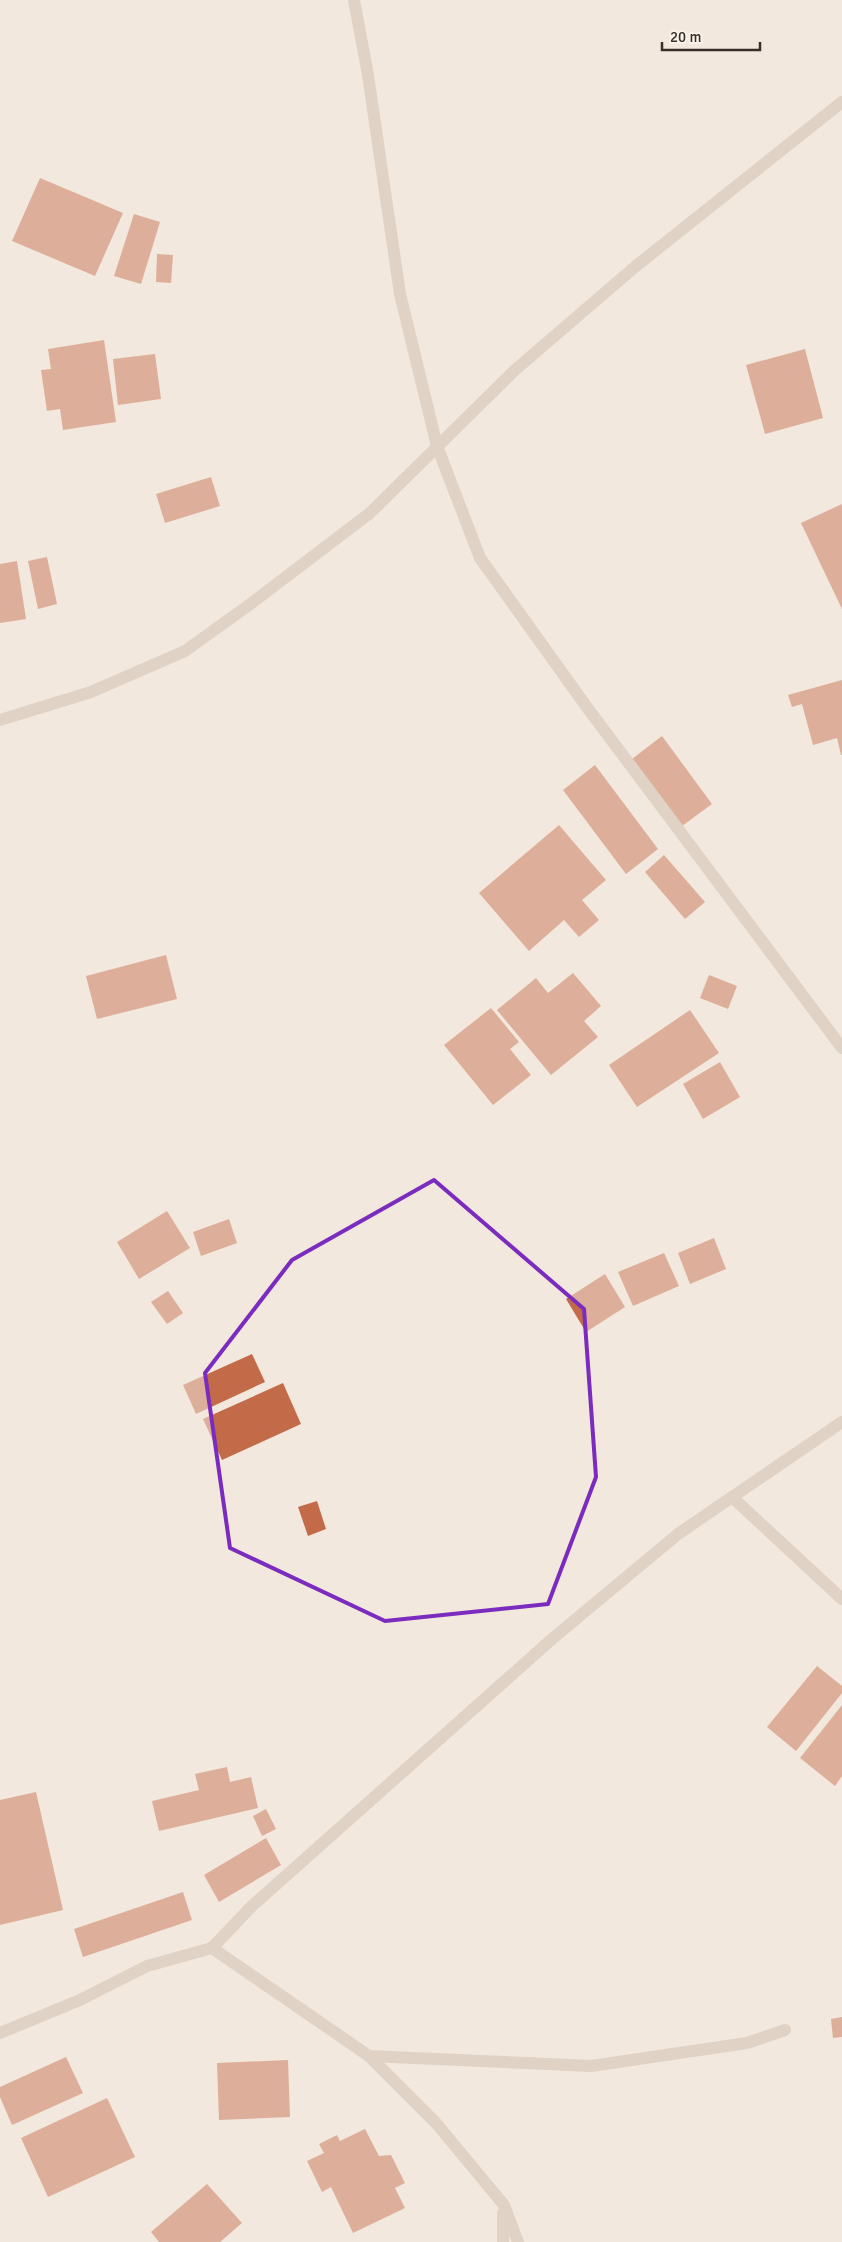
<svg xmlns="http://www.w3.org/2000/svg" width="842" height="2242" font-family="Signika,sans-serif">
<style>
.building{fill:#c36b49}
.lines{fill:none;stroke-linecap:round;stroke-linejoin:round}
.street{stroke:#cab9a9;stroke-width:12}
.marked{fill:none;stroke:#7b2cbf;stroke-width:4;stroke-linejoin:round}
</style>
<rect width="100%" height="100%" fill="#f2e8dd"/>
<!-- building -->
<g class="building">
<polygon points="40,178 123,213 95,276 12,241"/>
<polygon points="134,214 160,222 141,284 114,276"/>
<polygon points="157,254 173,255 171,283 156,282"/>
<polygon points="104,340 116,422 63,430 60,409 47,411 41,370 51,369 48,349"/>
<polygon points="805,349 823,418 765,434 746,365"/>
<polygon points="155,354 161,399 118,405 113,359"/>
<polygon points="211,477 220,506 165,523 156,494"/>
<polygon points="842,504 842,609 801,523"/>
<polygon points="47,557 57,604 38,609 28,561"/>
<polygon points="17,561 26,619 0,623 0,564"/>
<polygon points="842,680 842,755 841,755 837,738 813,745 802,704 792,707 788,695"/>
<polygon points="662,736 712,804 682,826 632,759"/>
<polygon points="595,765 658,849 626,874 563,790"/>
<polygon points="559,825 606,880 582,900 599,920 579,937 564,920 529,951 479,893"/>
<polygon points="664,855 705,902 685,919 645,872"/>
<polygon points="166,955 177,999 97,1019 86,976"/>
<polygon points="573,973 601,1006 584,1021 598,1037 551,1075 497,1010 536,978 548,993"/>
<polygon points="709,975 737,986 728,1009 700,998"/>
<polygon points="491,1008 519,1042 510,1049 531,1075 493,1105 444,1045"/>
<polygon points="690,1010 719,1053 637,1107 609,1065"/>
<polygon points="720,1062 740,1097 703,1119 683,1084"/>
<polygon points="167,1211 190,1248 139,1279 117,1242"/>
<polygon points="229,1219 237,1243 201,1256 193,1232"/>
<polygon points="714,1238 726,1269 690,1284 678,1253"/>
<polygon points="664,1253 679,1286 633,1306 618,1272"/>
<polygon points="605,1274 625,1307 586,1332 566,1299"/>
<polygon points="168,1291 183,1313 167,1324 151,1302"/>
<polygon points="252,1354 265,1382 196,1414 183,1385"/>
<polygon points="283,1383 301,1424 222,1460 203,1419"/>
<polygon points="317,1501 326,1529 308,1536 298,1507"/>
<polygon points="817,1666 842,1686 842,1693 796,1751 767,1727"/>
<polygon points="842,1705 842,1776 835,1786 800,1758"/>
<polygon points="227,1767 230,1782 251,1777 258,1808 159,1831 152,1801 199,1790 195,1774"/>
<polygon points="36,1792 63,1910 0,1925 0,1800"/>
<polygon points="266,1809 276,1829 262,1836 253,1816"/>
<polygon points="266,1838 281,1865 219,1902 204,1875"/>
<polygon points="183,1892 192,1920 83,1957 74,1929"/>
<polygon points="842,2017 842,2037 833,2038 831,2019"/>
<polygon points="66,2057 83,2093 12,2125 0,2097 0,2087"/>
<polygon points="288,2060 290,2117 219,2120 217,2063"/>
<polygon points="107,2098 135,2157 48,2197 21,2138"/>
<polygon points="365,2129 379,2156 391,2155 405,2183 395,2188 405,2208 353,2233 331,2187 322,2192 307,2161 324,2153 319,2144 337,2135 340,2141"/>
<polygon points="207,2184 242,2223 220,2242 159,2242 151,2232"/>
</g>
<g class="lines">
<!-- street -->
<g class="street">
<polyline points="354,0 368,75 400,294 437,446 480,558 586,706 842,1048"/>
<polyline points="0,720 91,692 185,651 249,605 370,513 515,370 636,266 842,102"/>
<polyline points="732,1497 842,1599"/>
<polyline points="212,1948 369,2056 591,2066 747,2043 785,2030"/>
<polyline points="0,2033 80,2000 147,1966 212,1948 252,1906 552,1639 678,1534 842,1422"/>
<polyline points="369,2056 436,2123 504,2205 518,2242"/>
<polyline points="503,2242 503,2213"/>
</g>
</g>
<!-- marked area -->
<path d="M0 0H842V2242H0ZM434,1180L584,1309L596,1477L548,1604L385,1621L230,1548L205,1373L292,1260Z" fill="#f2e8dd" fill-opacity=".55" fill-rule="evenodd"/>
<path class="marked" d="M434,1180L584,1309L596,1477L548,1604L385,1621L230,1548L205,1373L292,1260Z"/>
<!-- scale -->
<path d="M662 42v8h98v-8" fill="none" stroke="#372e29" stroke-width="2.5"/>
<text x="670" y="42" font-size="15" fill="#372e29" stroke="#f9f2e9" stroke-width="4" paint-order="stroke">20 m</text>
</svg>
